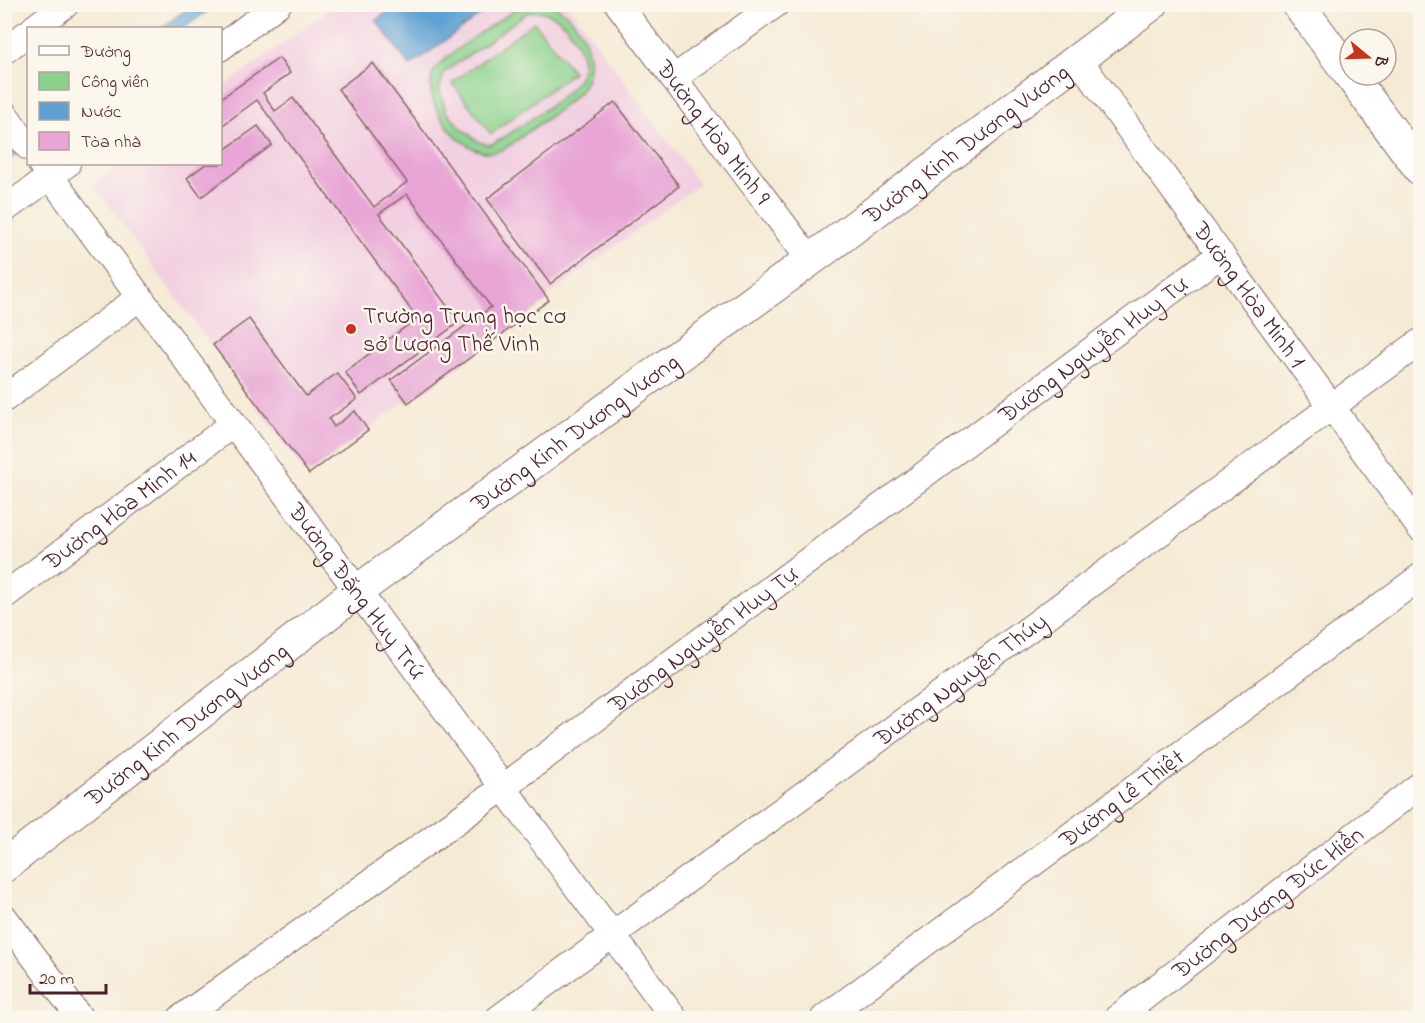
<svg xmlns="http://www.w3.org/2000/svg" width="1425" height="1023" font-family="'Indie Flower',sans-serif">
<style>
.built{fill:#f2cfe1}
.green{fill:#89d18c;stroke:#6a785c;stroke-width:1.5;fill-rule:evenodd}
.water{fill:#5fa1d3;stroke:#54607f;stroke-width:1.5}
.building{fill:#e8a5d6}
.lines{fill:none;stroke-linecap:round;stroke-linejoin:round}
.minor-casing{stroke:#866666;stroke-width:28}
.tertiary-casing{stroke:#866666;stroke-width:34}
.minor{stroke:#fff;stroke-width:26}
.tertiary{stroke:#fff;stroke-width:32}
.poi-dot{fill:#c8321e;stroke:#fbf7ec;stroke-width:2}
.labels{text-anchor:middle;stroke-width:5;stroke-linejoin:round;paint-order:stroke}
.street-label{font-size:24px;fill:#4a1f2b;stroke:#fbf7ec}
.poi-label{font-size:24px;fill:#4a1f2b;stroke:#fbf7ec;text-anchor:start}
</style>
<rect width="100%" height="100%" fill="#fbf7ec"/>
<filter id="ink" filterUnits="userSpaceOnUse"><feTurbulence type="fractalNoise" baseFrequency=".0167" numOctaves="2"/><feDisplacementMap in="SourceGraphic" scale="12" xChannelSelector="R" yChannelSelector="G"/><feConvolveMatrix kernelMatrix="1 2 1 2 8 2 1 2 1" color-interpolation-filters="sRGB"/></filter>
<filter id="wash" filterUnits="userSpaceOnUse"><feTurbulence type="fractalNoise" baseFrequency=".008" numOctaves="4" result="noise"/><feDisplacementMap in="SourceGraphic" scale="24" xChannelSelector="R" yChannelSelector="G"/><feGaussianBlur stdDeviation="1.35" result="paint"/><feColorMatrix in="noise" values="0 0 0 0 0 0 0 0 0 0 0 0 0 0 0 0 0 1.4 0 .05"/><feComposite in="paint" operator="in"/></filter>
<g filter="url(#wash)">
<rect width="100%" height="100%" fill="#f5ebd5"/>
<!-- built -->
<polygon class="built" points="568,4 699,184 306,475 93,184 120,164 220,164 221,89 335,5"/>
<!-- green -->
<g class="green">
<path d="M524,5C534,4 546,3 556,7C584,21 602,65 579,92C565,107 545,120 529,131C518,139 507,150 494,152C478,155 461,142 451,131C438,115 425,94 433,73C439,58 508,14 524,5ZM539,11C557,15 566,23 574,38C579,48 585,58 582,70C577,93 522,124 502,139L489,145L479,142L460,127L446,111L439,90L444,73L527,13Z"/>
<polygon points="534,22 573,72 491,134 452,83"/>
</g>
<!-- water -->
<g class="water">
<polygon points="193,4 216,5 184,28 161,28"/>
<polygon points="396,5 396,4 494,5 410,66 376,20"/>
<polygon points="28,128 28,145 5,163 5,146"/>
</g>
<g id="blocks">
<!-- building -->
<g class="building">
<polygon points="279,58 290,73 263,93 275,111 293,98 374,207 407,182 338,89 373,63 549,300 408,403 391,380 491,307 407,194 379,214 459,322 361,395 345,372 417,318 257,100 220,127 220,99"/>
<polygon points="615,102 679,186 550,284 487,199"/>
<polygon points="258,126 272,145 201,197 187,178 206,164 220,164 220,153"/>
<polygon points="249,319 306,396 337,373 357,399 329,419 334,427 355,411 368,430 309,474 213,345"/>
</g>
</g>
</g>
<g filter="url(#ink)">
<use href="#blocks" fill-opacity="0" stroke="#866666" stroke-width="1.5"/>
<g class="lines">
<!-- minor casing -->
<g class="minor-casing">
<g id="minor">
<path id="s1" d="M618,4L810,260"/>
<polyline points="34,28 66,4"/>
<polyline points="220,48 278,4"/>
<polyline points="4,51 28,33"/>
<path id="s2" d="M1079,60L1420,528"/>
<polyline points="674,78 776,4"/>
<polyline points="4,113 28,147"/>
<path id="s3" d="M41,164L674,1018"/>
<polyline points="4,210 67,164"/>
<polyline points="4,399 140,297"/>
<path id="s4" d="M4,596L233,424"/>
<polyline points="4,917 80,1018"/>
<path id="s5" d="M181,1018L501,789L1221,254"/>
<path id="s6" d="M499,1018L1420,342"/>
<path id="s7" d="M824,1018L1420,577"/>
<path id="s8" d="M1117,1018L1420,785"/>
</g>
</g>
<!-- tertiary casing -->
<g class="tertiary-casing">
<g id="tertiary">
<polyline points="1298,4 1350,75"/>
<polyline points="1350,75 1420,169"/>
<path id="s9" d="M4,866L356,592L828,247L1152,4"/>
</g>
</g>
<!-- minor -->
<use href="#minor" class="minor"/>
<!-- tertiary -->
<use href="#tertiary" class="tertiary"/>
</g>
</g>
<!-- markers -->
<circle class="poi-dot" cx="351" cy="329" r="6"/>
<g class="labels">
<!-- street labels -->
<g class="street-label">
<text dy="8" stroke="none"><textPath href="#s1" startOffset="160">Đường Hòa Minh 9</textPath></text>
<text dy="8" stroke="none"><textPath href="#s9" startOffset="1203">Đường Kinh Dương Vương</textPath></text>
<text dy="8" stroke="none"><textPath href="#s2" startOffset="290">Đường Hòa Minh 1</textPath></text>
<text dy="8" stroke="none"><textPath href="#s5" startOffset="1131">Đường Nguyễn Huy Tự</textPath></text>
<text dy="8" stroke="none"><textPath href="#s9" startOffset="717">Đường Kinh Dương Vương</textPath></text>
<text dy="8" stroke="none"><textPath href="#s4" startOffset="144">Đường Hòa Minh 14</textPath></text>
<text dy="8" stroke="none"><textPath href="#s3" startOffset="531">Đường Đặng Huy Trứ</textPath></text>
<text dy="8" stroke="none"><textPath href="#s5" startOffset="645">Đường Nguyễn Huy Tự</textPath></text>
<text dy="8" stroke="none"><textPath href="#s6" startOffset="572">Đường Nguyễn Thúy</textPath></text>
<text dy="8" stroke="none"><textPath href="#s9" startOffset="231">Đường Kinh Dương Vương</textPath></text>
<text dy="8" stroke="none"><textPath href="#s7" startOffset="370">Đường Lê Thiệt</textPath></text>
<text dy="8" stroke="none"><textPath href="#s8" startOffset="190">Đường Dương Đức Hiền</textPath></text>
</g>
<!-- poi labels -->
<g class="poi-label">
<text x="363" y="323">Trường Trung học cơ<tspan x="363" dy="28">sở Lương Thế Vinh</tspan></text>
</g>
</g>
<!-- margin -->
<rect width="1425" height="1023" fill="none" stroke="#fbf7ec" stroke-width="24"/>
<!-- legend -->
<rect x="27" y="27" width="195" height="138" fill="#fbf7ec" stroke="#b4a19f" stroke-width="1.5"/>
<rect x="39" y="46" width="30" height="9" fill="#ffffff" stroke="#b4a19f" stroke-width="1.5"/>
<text x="81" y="57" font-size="18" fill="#4a1f2b">Đường</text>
<rect x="39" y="72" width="30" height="18" fill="#89d18c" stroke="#b4a19f" stroke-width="1.5"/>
<text x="81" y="87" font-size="18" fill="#4a1f2b">Công viên</text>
<rect x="39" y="102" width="30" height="18" fill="#5fa1d3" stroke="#b4a19f" stroke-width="1.5"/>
<text x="81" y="117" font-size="18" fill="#4a1f2b">Nước</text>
<rect x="39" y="132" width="30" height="18" fill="#e8a5d6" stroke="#b4a19f" stroke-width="1.5"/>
<text x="81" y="147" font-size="18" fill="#4a1f2b">Tòa nhà</text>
<!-- north arrow -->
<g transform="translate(1368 57) rotate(109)"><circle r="28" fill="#fbf7ec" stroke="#b4a19f" stroke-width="1.5"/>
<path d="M0-4.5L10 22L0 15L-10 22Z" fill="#c8321e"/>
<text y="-9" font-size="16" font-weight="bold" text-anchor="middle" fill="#4a1f2b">B</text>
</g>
<!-- scale -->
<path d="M30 984v9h76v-9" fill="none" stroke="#4a1f2b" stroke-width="3"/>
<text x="39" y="984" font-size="18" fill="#4a1f2b" stroke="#fbf7ec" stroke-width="4.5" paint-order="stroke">20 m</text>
</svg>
